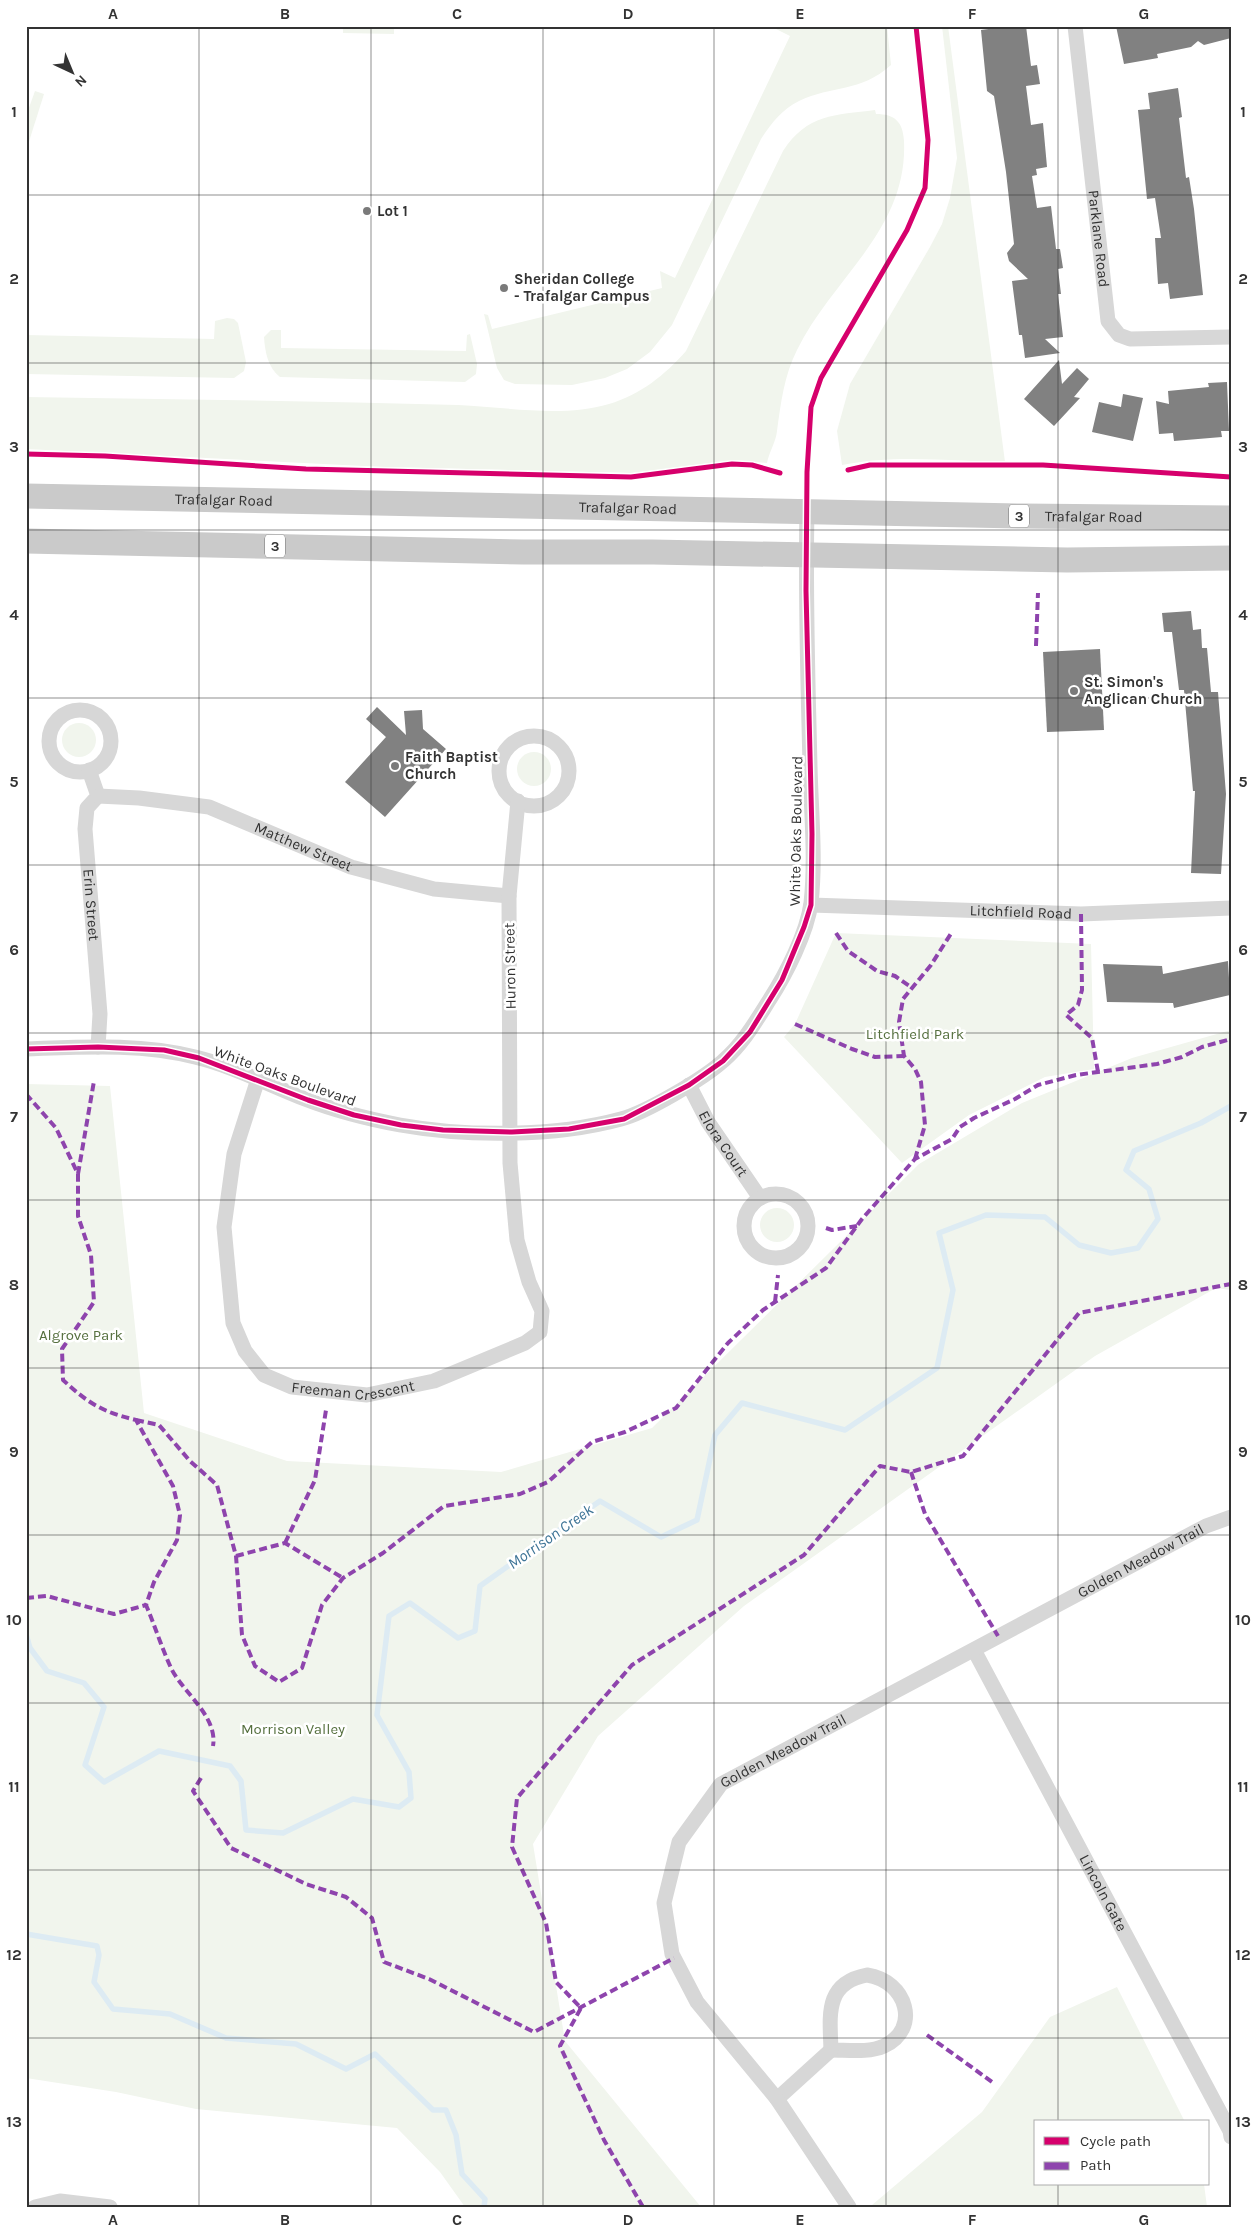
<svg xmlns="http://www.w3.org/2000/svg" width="1257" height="2233" font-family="Karla,sans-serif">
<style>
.green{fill:#f1f5ed}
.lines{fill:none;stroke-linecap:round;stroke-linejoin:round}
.stream{stroke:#ddebf3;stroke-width:5.5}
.building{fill:#818181}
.minor{stroke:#d7d7d7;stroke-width:15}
.primary{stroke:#cacaca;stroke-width:25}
.quiet{stroke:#8e44ad;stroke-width:4;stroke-dasharray:8 4;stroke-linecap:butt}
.cycleway-casing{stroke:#fff;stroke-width:8}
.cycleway{stroke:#d6006c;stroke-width:5}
.grid{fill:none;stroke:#333;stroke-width:1;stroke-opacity:0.55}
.poi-dot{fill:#7a7a7a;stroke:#fff;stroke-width:2}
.labels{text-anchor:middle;stroke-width:5;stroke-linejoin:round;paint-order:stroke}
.shield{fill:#fff;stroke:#707070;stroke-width:1}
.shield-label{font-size:14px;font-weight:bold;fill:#333}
.poi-label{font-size:15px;font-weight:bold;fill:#333;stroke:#fff;text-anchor:start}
.street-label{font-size:15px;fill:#333;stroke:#fff}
.park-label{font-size:15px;fill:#56703f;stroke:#fff}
.water-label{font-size:16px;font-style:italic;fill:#3f7597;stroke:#fff}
.neatline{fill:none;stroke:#333;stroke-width:2}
.grid-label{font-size:16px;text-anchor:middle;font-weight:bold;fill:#333}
</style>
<rect width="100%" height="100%" fill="#fff"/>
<!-- green -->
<g class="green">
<polygon points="343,26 394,26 394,34 343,33"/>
<path d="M770,26H887L891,65C860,93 832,85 799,101C782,109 771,124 761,139L672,325L650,352L627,369L605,378L572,385L515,384L504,380L497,368L484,314L488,315L492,329L662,288L660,271L675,278L790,36Z"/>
<path d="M942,26H948L1005,462C951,461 895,454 842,465L837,431L850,384L930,247L942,224L950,198L957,158Z"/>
<polygon points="35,91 44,94 26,151 26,116"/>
<path d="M875,110L876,114C895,114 903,122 904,141C908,230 833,277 797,350C784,376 781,402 777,431C776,442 769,452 767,463L735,460L632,473L383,467L26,449V397C170,399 314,401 458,405C507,407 562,418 609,404C640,395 665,375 686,351L783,151C807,114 835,115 875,110Z"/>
<polygon points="227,318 234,319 238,323 246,362 244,371 234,378 26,374 26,335 214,339 215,321"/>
<path d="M271,330H281V348L466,351L467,335L470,334L477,364L476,374L465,382L280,377C268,368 265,352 264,337Z"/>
<circle cx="79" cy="740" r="17"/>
<circle cx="534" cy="769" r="17"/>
<polygon points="836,933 1091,944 1094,1069 1045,1077 969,1115 902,1163 784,1037 795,1024"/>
<polygon points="1231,1030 1231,1290 1216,1288 1095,1356 744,1606 598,1736 533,1844 565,2041 701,2207 465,2207 440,2172 397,2128 196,2109 116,2092 26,2078 26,1084 110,1086 144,1413 287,1461 501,1472 652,1428 919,1164 1022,1103 1132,1058"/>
<circle cx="777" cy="1225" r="17"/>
<polygon points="1117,1987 1185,2122 1036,2122 1036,2184 1204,2184 1207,2207 874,2207 872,2205 982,2112 1050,2017"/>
</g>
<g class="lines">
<!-- stream -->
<g class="stream">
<polyline points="26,1634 30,1648 47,1671 84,1683 104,1707 85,1765 104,1782 159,1751 230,1766 241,1781 246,1830 283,1833 353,1799 399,1807 411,1798 409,1772 377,1715 389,1616 410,1603 458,1638 475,1631 480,1586 600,1501 661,1537 697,1520 715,1435 742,1403 845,1430 937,1368 953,1290 939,1233 986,1215 1045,1217 1079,1245 1111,1253 1138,1248 1158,1219 1149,1189 1126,1170 1134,1151 1201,1123 1231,1106"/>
<polyline points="26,1934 97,1946 99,1955 94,1982 113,2009 170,2014 226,2038 296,2044 346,2069 375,2054 433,2110 446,2110 456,2135 462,2174 485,2199 484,2207"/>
</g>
</g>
<!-- building -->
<g class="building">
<polygon points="1011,26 1026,26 1031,66 1037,65 1040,84 1026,86 1031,125 1043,123 1047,167 1036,169 1037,175 1032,176 1037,208 1051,206 1056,249 1060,249 1063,268 1058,269 1061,294 1058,294 1063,337 1045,339 1060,353 1025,358 1022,335 1019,335 1012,281 1028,279 1009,261 1007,253 1014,244 1006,172 994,96 987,91 981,30"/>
<polygon points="1116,26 1231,26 1231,38 1204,45 1198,41 1191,47 1157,54 1158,58 1124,64"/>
<polygon points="1178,88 1182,117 1179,118 1186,178 1189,177 1194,209 1203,295 1170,299 1168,283 1158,284 1155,238 1161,238 1155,198 1147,199 1138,110 1150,109 1148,93"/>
<polygon points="1059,360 1062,384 1077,368 1089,379 1074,397 1080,398 1054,426 1024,399"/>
<polygon points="1227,382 1229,431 1221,431 1222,437 1174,441 1173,433 1159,434 1156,401 1169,404 1168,391 1209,387 1208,383"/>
<polygon points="1123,394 1143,398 1133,441 1092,432 1099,402 1121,407"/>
<polygon points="1191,611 1193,630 1201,629 1202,648 1207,648 1211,692 1218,692 1226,794 1221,874 1191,873 1195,791 1193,791 1184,690 1179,690 1172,632 1164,632 1162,613"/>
<polygon points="1100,649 1104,730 1047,732 1043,652"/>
<polygon points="377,707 406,735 404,711 422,710 423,729 446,749 385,817 345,782 386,737 366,719"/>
<polygon points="1228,961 1230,995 1174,1008 1173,1003 1107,1002 1103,964 1162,966 1163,974"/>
</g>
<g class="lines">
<!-- minor -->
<g class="minor">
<path id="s1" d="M1075,26L1108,321L1119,335L1130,339L1231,337"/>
<circle cx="80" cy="741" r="31"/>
<circle cx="534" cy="771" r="35"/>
<path id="s2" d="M89,770L98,796L87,808L85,829L100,1014L98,1047"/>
<path id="s3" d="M98,796L139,798L209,807L351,867L434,889L509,896"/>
<path id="s4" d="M811,905L1081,914L1231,908"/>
<path d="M26,1049C83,1047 140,1043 195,1057C233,1066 269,1085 305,1099C336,1111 368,1119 400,1125C467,1137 555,1137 621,1119C645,1113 703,1079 723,1061C743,1044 756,1021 770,999C786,974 807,933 811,903C816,858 811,811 810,766C808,681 805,596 807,511"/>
<path id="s5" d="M258,1079L234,1154L224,1227L233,1323L245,1351L264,1375L292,1387L367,1395L434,1381L525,1343L540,1332L542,1311L529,1282L517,1240L510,1163L509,896L518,801"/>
<path id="s6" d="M689,1085L708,1122L760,1198"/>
<circle cx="776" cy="1226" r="32"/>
<path id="s7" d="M974,1650L1230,2131L1231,2137"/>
<path d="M867,1975C907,1981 921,2029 884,2046C869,2053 848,2050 831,2050C830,2016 824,1983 867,1975Z"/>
<polyline points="777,2099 831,2050"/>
<polyline points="35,2207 60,2201 110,2207"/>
<path id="s8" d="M849,2207L777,2099L697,2002L672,1954L664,1903L679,1842L721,1784L1206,1526L1231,1517"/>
</g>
<!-- primary -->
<g class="primary">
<path id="s9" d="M26,496L1022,516L1231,518"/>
<polyline points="26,541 523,552 653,552 1067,560 1231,558"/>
</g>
<!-- quiet -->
<g class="quiet">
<polyline points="1036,646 1038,593"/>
<polyline points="1081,914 1082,990 1078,1005 1066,1015 1092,1038 1098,1072"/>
<polyline points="836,933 848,951 877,971 895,976 911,987"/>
<polyline points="795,1024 852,1049 875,1057 904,1056"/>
<path d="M26,1094L56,1128L78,1174V1216L91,1255L94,1302L62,1349L63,1380C88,1403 102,1412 136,1420L173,1486L180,1515L177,1540L154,1582L146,1605C155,1626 162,1649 172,1670C184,1693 218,1717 213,1746"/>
<polyline points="915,1159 925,1125 921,1082 915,1069 904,1056 899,1022 903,999 931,965 952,932"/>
<polyline points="78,1174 94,1081"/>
<polyline points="826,1228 832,1230 857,1226"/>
<polyline points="775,1302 778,1275"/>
<polyline points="136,1420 159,1425 190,1461 217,1485 236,1556 242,1635 255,1666 279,1682 302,1668 322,1605 343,1578 383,1553 444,1506 520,1494 548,1482 592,1442 625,1432 676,1408 728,1343 763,1310 826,1268 862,1219 915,1159 952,1139 960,1127 974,1118 1015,1099 1038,1085 1076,1075 1157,1064 1182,1057 1202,1047 1231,1039"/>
<polyline points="911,1472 925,1514 998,1636"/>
<polyline points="285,1543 315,1480 326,1410"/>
<polyline points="236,1556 285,1543 343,1578"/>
<polyline points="26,1598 47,1596 114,1614 146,1605"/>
<polyline points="201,1778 193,1791 231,1848 306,1884 346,1897 372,1918 384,1962 429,1979 534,2032 674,1958"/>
<polyline points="927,2035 995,2084"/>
<polyline points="643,2207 604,2140 560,2046 581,2008 556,1982 546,1923 512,1847 517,1798 632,1665 804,1555 880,1466 911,1472 963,1456 1079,1313 1231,1284"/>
</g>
<!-- cycleway casing -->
<g class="cycleway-casing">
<g id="cycleway">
<polyline points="26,454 105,456 306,469 631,477 732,464 752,465 780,473"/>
<polyline points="848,470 870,465 1043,465 1231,477"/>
<polyline points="26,1049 98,1047 164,1050 199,1058 308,1100 354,1115 401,1125 443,1130 512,1132 569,1129 624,1119 689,1085 723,1061 750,1032 782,980 804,927 811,905 812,834 806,591 807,472 811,407 821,378 907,230 925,188 928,140 916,26"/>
</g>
</g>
<!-- cycleway -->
<use href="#cycleway" class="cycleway"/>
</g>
<!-- grid -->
<path class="grid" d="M199,26V2207M371,26V2207M543,26V2207M714,26V2207M886,26V2207M1058,26V2122M26,195H1231M26,363H1231M26,530H1231M26,698H1231M26,865H1231M26,1033H1231M26,1200H1231M26,1368H1231M26,1535H1231M26,1703H1231M26,1870H1231M26,2038H1231M1058,2184V2207"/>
<!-- markers -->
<g class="poi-dot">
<circle cx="367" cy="211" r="5"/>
<circle cx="504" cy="288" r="5"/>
<circle cx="1074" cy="691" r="5"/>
<circle cx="395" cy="766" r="5"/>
</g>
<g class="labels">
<!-- shield labels -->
<g class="shield">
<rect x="1009" y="504.5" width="20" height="23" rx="4"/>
<rect x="265" y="534.5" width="20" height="23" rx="4"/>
</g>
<g class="shield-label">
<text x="1019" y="521">3</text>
<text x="275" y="551">3</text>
</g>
<!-- poi labels -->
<g class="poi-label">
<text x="377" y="216">Lot 1</text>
<text x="514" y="284">Sheridan College<tspan x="514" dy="17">- Trafalgar Campus</tspan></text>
<text x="1084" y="687">St. Simon's<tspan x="1084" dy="17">Anglican Church</tspan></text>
<text x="405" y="762">Faith Baptist<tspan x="405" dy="17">Church</tspan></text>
</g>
<!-- street labels -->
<g class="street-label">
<text dy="5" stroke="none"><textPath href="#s1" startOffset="214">Parklane Road</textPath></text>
<text dy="5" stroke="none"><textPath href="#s9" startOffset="198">Trafalgar Road</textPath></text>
<text dy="5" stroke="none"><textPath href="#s9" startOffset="602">Trafalgar Road</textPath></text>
<text dy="5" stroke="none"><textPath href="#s9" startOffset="1068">Trafalgar Road</textPath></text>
<text transform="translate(796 831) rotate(-89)" y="5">White Oaks Boulevard</text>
<text dy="5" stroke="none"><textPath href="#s3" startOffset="214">Matthew Street</textPath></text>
<text dy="5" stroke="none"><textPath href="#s2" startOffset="141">Erin Street</textPath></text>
<text dy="5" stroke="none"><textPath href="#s4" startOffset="210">Litchfield Road</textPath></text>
<text transform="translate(510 966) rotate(-91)" y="5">Huron Street</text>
<text transform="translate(285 1076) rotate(20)" y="5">White Oaks Boulevard</text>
<text dy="5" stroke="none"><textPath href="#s6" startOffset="68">Elora Court</textPath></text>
<text dy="5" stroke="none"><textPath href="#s5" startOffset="402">Freeman Crescent</textPath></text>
<text dy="5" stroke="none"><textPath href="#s8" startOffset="971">Golden Meadow Trail</textPath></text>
<text dy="5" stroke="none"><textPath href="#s8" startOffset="566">Golden Meadow Trail</textPath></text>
<text dy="5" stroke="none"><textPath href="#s7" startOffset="275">Lincoln Gate</textPath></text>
</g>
<!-- park labels -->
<g class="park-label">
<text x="915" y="1039">Litchfield Park</text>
<text x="81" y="1340">Algrove Park</text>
<text x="293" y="1734">Morrison Valley</text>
</g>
<!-- water labels -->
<g class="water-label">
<text transform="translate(550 1536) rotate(-35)" y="6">Morrison Creek</text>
</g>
</g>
<!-- border -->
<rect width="1257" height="2233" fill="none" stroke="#ffffff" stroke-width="55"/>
<!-- legend -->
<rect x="1034" y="2120" width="175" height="65" fill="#ffffff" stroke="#adadad"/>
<rect x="1044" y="2137" width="25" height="8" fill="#d6006c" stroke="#adadad"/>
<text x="1080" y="2146" font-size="15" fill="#333333">Cycle path</text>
<rect x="1044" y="2162" width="25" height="8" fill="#8e44ad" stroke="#adadad"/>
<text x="1080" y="2170" font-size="15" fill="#333333">Path</text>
<!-- north arrow -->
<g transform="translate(72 72) rotate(136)" stroke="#ffffff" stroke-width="4" paint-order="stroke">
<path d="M0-4L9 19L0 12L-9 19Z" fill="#333333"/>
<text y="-8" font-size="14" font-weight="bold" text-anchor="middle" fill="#333333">N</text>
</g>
<rect x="28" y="28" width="1202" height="2178" class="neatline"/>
<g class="grid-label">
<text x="113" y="19">A</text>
<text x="285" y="19">B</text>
<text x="457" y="19">C</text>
<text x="628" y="19">D</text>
<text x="800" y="19">E</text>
<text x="972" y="19">F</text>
<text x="1144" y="19">G</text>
<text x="14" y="117">1</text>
<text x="1243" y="117">1</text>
<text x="14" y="284">2</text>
<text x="1243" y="284">2</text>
<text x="14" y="452">3</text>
<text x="1243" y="452">3</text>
<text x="14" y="620">4</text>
<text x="1243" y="620">4</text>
<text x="14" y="787">5</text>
<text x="1243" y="787">5</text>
<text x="14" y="955">6</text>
<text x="1243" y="955">6</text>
<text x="14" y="1122">7</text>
<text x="1243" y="1122">7</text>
<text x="14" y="1290">8</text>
<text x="1243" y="1290">8</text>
<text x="14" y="1457">9</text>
<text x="1243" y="1457">9</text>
<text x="14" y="1625">10</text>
<text x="1243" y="1625">10</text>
<text x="14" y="1792">11</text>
<text x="1243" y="1792">11</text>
<text x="14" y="1960">12</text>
<text x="1243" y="1960">12</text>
<text x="14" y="2127">13</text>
<text x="1243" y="2127">13</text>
<text x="113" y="2225">A</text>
<text x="285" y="2225">B</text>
<text x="457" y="2225">C</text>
<text x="628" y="2225">D</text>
<text x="800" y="2225">E</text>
<text x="972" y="2225">F</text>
<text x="1144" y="2225">G</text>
</g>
</svg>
